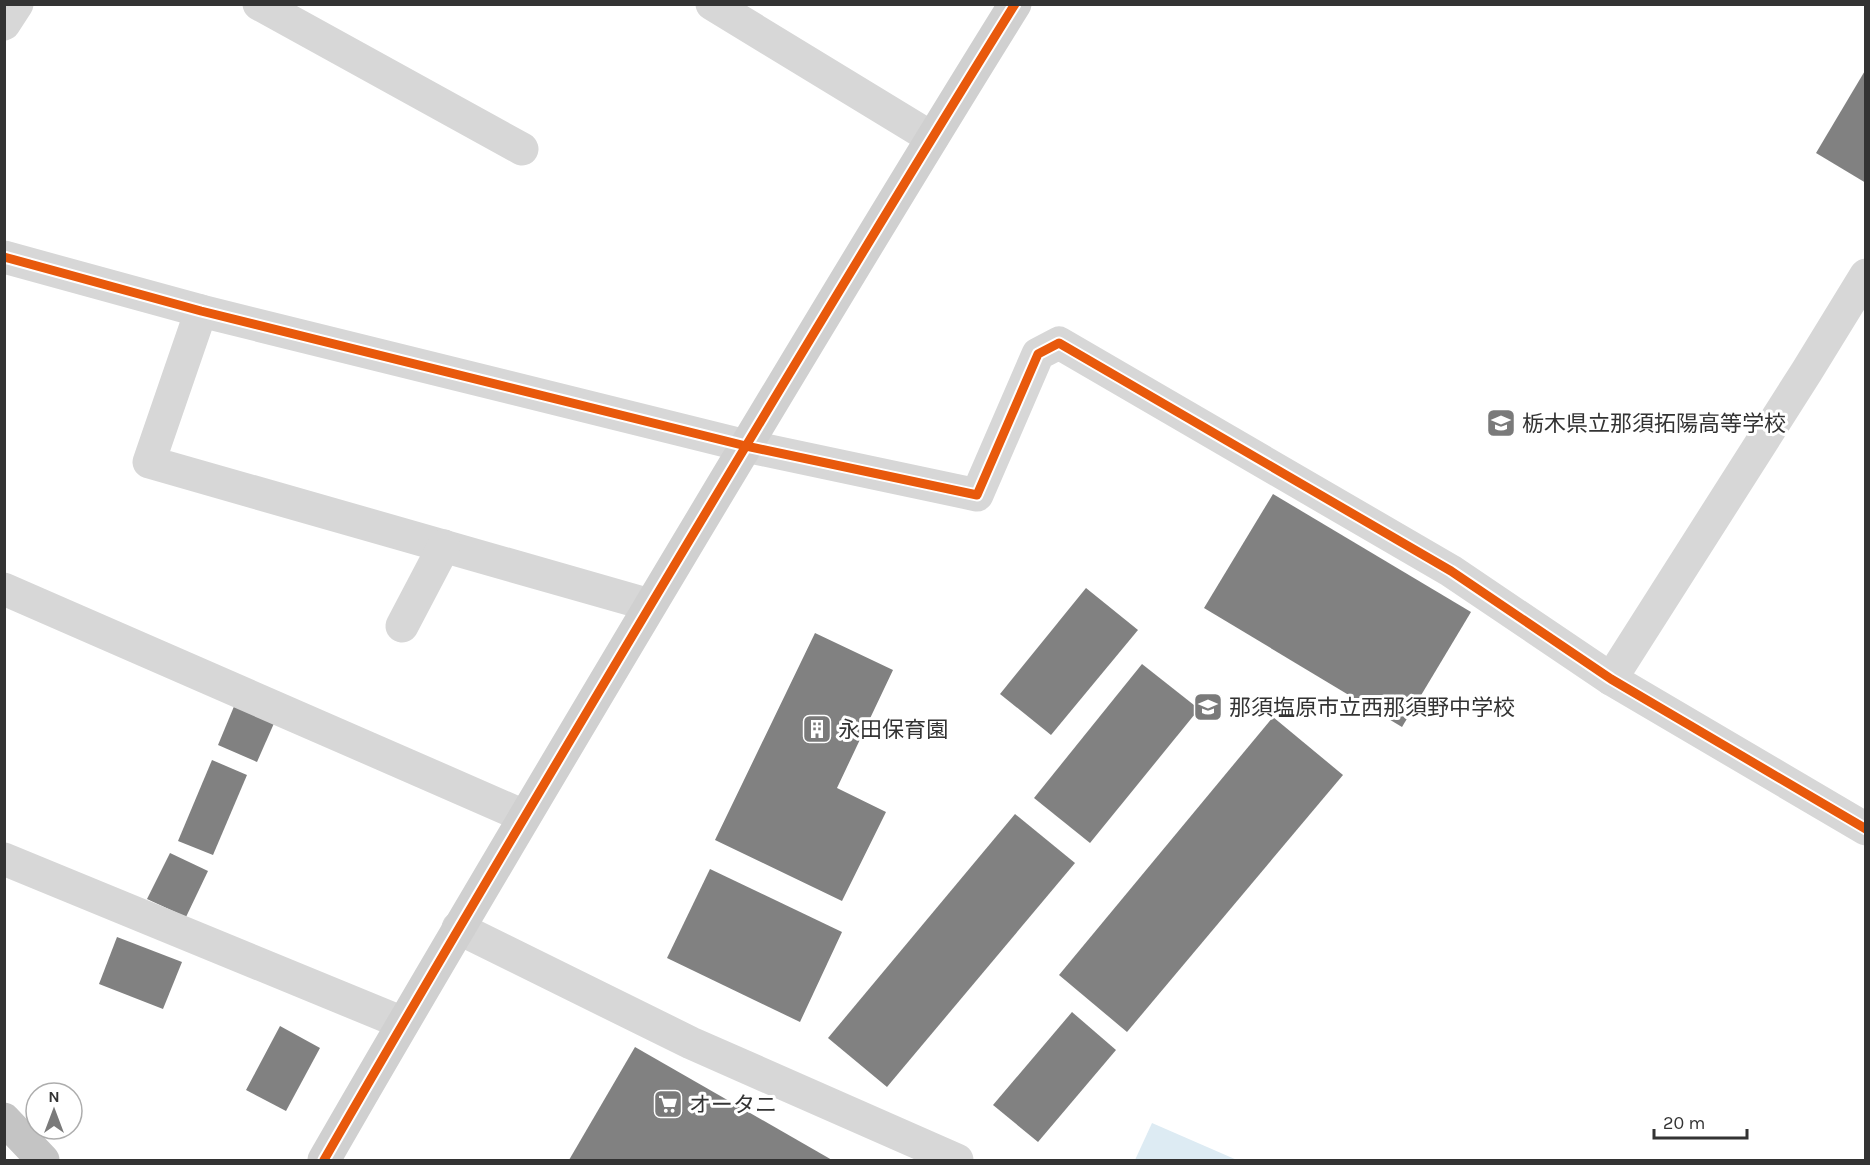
<svg xmlns="http://www.w3.org/2000/svg" width="1870" height="1165" font-family="Karla,'Noto Sans JP',sans-serif">
<style>
.water{fill:#ddebf3}
.building{fill:#818181}
.lines{fill:none;stroke-linecap:round;stroke-linejoin:round}
.street{stroke:#d7d7d7;stroke-width:33}
.secondary{stroke:#d0d0d0;stroke-width:33}
.highway{stroke:#c4c4c4;stroke-width:33}
.cycleway-casing{stroke:#fff;stroke-width:13}
.cycleway{stroke:#e8590c;stroke-width:9}
.labels{text-anchor:middle;stroke-width:6;stroke-linejoin:round;paint-order:stroke}
.poi-label{font-size:22px;fill:#333;stroke:#fff;text-anchor:start}
</style>
<rect width="100%" height="100%" fill="#fff"/>
<!-- water -->
<polygon class="water" points="1152,1123 1237,1160 1135,1160"/>
<!-- building -->
<g class="building">
<polygon points="1866,69 1866,183 1816,153"/>
<polygon points="1273,494 1471,612 1402,727 1204,608"/>
<polygon points="1086,588 1138,630 1051,735 1000,694"/>
<polygon points="815,633 893,670 837,788 886,812 842,901 715,840"/>
<polygon points="1142,664 1199,709 1090,843 1034,798"/>
<polygon points="235,704 275,721 257,762 218,745"/>
<polygon points="1273,717 1343,775 1127,1032 1059,975"/>
<polygon points="212,760 247,775 213,855 178,841"/>
<polygon points="1015,814 1075,863 887,1087 828,1038"/>
<polygon points="170,853 208,871 186,917 147,899"/>
<polygon points="710,869 842,932 800,1022 667,958"/>
<polygon points="117,937 182,962 163,1009 99,984"/>
<polygon points="1072,1012 1116,1050 1038,1142 993,1105"/>
<polygon points="280,1026 320,1048 286,1111 246,1090"/>
<polygon points="635,1047 832,1160 569,1160"/>
</g>
<g class="lines">
<!-- street -->
<g class="street">
<polyline points="259,4 522,149"/>
<polyline points="712,4 932,138"/>
<polyline points="4,24 17,4"/>
<polyline points="4,257 201,311 746,446 977,495 1038,354 1059,343 1451,571 1611,679 1866,829"/>
<polyline points="201,311 149,462 650,605"/>
<polyline points="4,589 524,816"/>
<polyline points="402,626 444,546"/>
<polyline points="1611,679 1807,371 1866,275"/>
<polyline points="4,859 403,1023"/>
<polyline points="458,928 691,1043 957,1160"/>
</g>
<!-- secondary -->
<path class="secondary" d="M324,1160C437,963 554,767 671,571C784,382 898,192 1015,4"/>
<!-- highway -->
<polyline class="highway" points="4,1119 43,1160"/>
<!-- cycleway casing -->
<g class="cycleway-casing">
<g id="cycleway">
<polyline points="4,257 201,311 746,446 977,495 1038,354 1059,343 1451,571 1611,679 1866,829"/>
<path d="M324,1160C437,963 554,767 671,571C784,382 898,192 1015,4"/>
</g>
</g>
<!-- cycleway -->
<use href="#cycleway" class="cycleway"/>
</g>
<!-- icons -->
<defs>
<g id="school-square" transform="scale(1.5)"><rect x="-9" y="-9" width="18" height="18" rx="4" fill="#7a7a7a" stroke="#fff"/><path d="M0-5L7-2L0 1L-7-2ZM-4 1L0 2.5L4 1V4Q0 6-4 4Z" fill="#fff"/></g>
<g id="building-square" transform="scale(1.5)"><rect x="-9" y="-9" width="18" height="18" rx="4" fill="#7a7a7a" stroke="#fff"/><path d="M-4-6H4V6H1V3H-1V6H-4ZM-2.5-4.3h1.7v1.8h-1.7ZM.8-4.3h1.7v1.8H.8ZM-2.5-1h1.7V.8h-1.7ZM.8-1h1.7V.8H.8Z" fill="#fff"/></g>
<g id="supermarket-square" transform="scale(1.5)"><rect x="-9" y="-9" width="18" height="18" rx="4" fill="#7a7a7a" stroke="#fff"/><path d="M-6-5.5h2.5l.6 2H6L4.5 2H-2.5L-4.4-4H-6ZM-1.5 3.2a1.3 1.3 0 1 0 .1 0ZM3 3.2a1.3 1.3 0 1 0 .1 0Z" fill="#fff"/></g>
</defs>
<g fill-rule="evenodd">
<use href="#school-square" x="1501" y="423"/>
<use href="#school-square" x="1208" y="707"/>
<use href="#building-square" x="817" y="729"/>
<use href="#supermarket-square" x="668" y="1104"/>
</g>
<g class="labels">
<!-- poi labels -->
<g class="poi-label">
<text x="1522" y="431">栃木県立那須拓陽高等学校</text>
<text x="1229" y="715">那須塩原市立西那須野中学校</text>
<text x="838" y="737">永田保育園</text>
<text x="689" y="1112">オータニ</text>
</g>
</g>
<!-- border -->
<rect width="1870" height="1165" fill="none" stroke="#333333" stroke-width="12"/>
<!-- north arrow -->
<g transform="translate(54 1111)"><circle r="28" fill="#ffffff" stroke="#adadad" stroke-width="1.5"/>
<path d="M0-4.5L10 22L0 15L-10 22Z" fill="#7a7a7a"/>
<text y="-9" font-size="16" font-weight="bold" text-anchor="middle" fill="#333333">N</text>
</g>
<!-- scale -->
<path d="M1654 1129v9h93v-9" fill="none" stroke="#333333" stroke-width="3"/>
<text x="1663" y="1129" font-size="18" fill="#333333" stroke="#ffffff" stroke-width="4.5" paint-order="stroke">20 m</text>
</svg>
